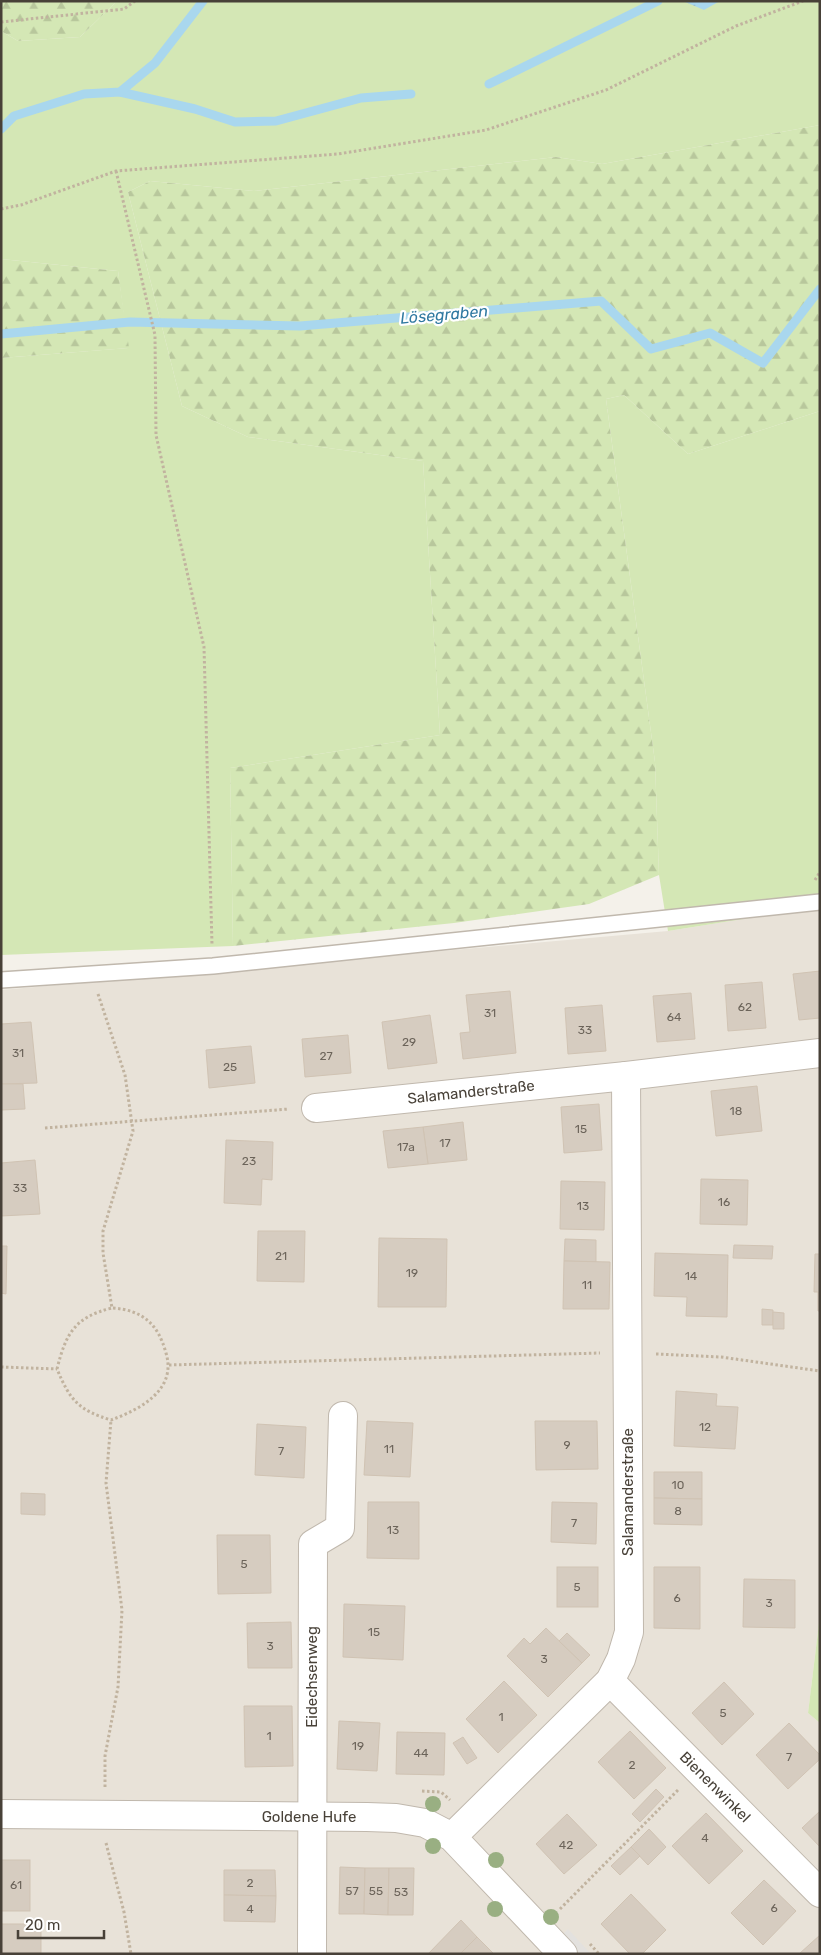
<svg xmlns="http://www.w3.org/2000/svg" width="821" height="1955" font-family="Rubik,sans-serif">
<style>
.residential{fill:#e8e2d8}
.green{fill:#d4e7b5}
.forest{fill:url(#forest-firs)}
.parking{fill:#e3e1de}
.water{fill:url(#water-ripples)}
.lines{fill:none;stroke-linecap:round;stroke-linejoin:round}
.stream{stroke:#a9d7ee;stroke-width:9}
.building{fill:#d6ccc0;stroke:#d0c3b3}
.lane-casing{stroke:#c0b8ad;stroke-width:18}
.street-casing{stroke:#c0b8ad;stroke-width:30}
.path{stroke:#c1b39f;stroke-width:3;stroke-dasharray:2.5 2.5;stroke-linecap:butt}
.lane{stroke:#fff;stroke-width:15}
.street{stroke:#fff;stroke-width:28}
.tree{fill:#99af82}
.labels{text-anchor:middle;stroke-width:4.5;stroke-linejoin:round;paint-order:stroke}
.number-label{font-size:12px;fill:#6c645a}
.street-label{font-size:15px;fill:#484138;stroke:#fff}
.water-label{font-size:16px;font-style:italic;fill:#3079a1;stroke:#fff}
</style>
<defs>
<pattern id="forest-firs" width="22" height="20" patternUnits="userSpaceOnUse" patternTransform="scale(1.25)"><rect width="22" height="20" fill="#d4e7b5"/><path d="M5 1l3.5 6h-7zM16 11l3.5 6h-7z" fill="#b8c79c"/></pattern>
<pattern id="water-ripples" width="26" height="14" patternUnits="userSpaceOnUse" patternTransform="scale(1.25)"><rect width="26" height="14" fill="#a9d7ee"/><path d="M2 4q2-2 4 0t4 0M15 11q2-2 4 0t4 0" fill="none" stroke="#8cb0c2"/></pattern>
</defs>
<rect width="100%" height="100%" fill="#f4f1ea"/>
<!-- residential -->
<polygon class="residential" points="820,907 820,1615 808,1713 820,1723 820,1954 1,1954 1,990 668,931"/>
<!-- green -->
<g class="green">
<polygon points="117,1 820,1 820,125 602,164 556,157 254,191 150,181 128,192 182,406 248,437 423,461 440,735 230,768 233,946 1,955 1,358 128,348 118,271 1,259 1,31 18,41 80,37"/>
<polygon points="624,395 688,454 820,411 820,907 668,931 659,875 655,762 606,399"/>
<polygon points="820,1615 820,1723 808,1713"/>
</g>
<!-- forest -->
<g class="forest">
<polygon points="1,1 117,1 80,37 18,41 1,31"/>
<polygon points="820,125 820,411 688,454 624,395 606,399 655,762 659,875 589,904 454,923 233,946 230,768 440,735 423,461 248,437 182,406 128,192 150,181 254,191 556,157 602,164"/>
<polygon points="1,259 118,271 129,348 1,358"/>
</g>
<!-- parking -->
<polygon class="parking" points="568,1929 591,1954 580,1954 562,1935"/>
<!-- water -->
<polygon class="water" points="683,1 720,1 704,10"/>
<g class="lines">
<!-- stream -->
<g class="stream">
<polyline points="489,84 658,1"/>
<polyline points="120,92 195,109 235,122 276,121 361,98 411,94"/>
<polyline points="1,129 14,116 84,94 120,92 155,63 203,1"/>
<polyline points="1,334 130,322 300,326 601,301 651,349 710,333 763,363 820,289"/>
</g>
</g>
<!-- building -->
<g class="building">
<polygon points="820,971 820,1018 799,1020 793,974"/>
<polygon points="762,982 766,1028 728,1031 725,985"/>
<polygon points="510,991 516,1053 463,1059 460,1033 470,1032 466,995"/>
<polygon points="691,993 695,1039 657,1042 653,996"/>
<polygon points="602,1005 606,1051 568,1054 565,1008"/>
<polygon points="430,1015 437,1063 388,1069 382,1022"/>
<polygon points="31,1022 37,1083 1,1084 1,1024"/>
<polygon points="348,1035 351,1073 305,1077 302,1039"/>
<polygon points="251,1046 255,1083 209,1088 206,1050"/>
<polygon points="1,1084 23,1084 25,1109 1,1110"/>
<polygon points="757,1086 762,1131 716,1136 711,1091"/>
<polygon points="599,1104 602,1150 564,1153 561,1107"/>
<polygon points="463,1122 467,1160 428,1164 423,1127"/>
<polygon points="423,1127 428,1164 388,1168 383,1131"/>
<polygon points="226,1140 273,1142 272,1180 262,1179 261,1205 224,1203"/>
<polygon points="35,1160 40,1214 1,1216 1,1163"/>
<polygon points="701,1179 748,1180 747,1225 700,1224"/>
<polygon points="561,1181 605,1182 604,1230 560,1229"/>
<polygon points="258,1231 305,1231 304,1282 257,1281"/>
<polygon points="379,1238 447,1239 446,1307 378,1307"/>
<polygon points="565,1239 596,1240 596,1262 564,1261"/>
<polygon points="734,1245 773,1246 772,1259 733,1258"/>
<polygon points="1,1246 7,1246 6,1294 1,1293"/>
<polygon points="655,1253 728,1255 727,1317 686,1316 687,1297 654,1296"/>
<polygon points="815,1254 820,1254 820,1311 818,1311 818,1292 814,1292"/>
<polygon points="564,1261 610,1262 609,1309 563,1309"/>
<polygon points="762,1309 773,1310 773,1325 762,1325"/>
<polygon points="773,1312 784,1313 784,1329 773,1329"/>
<polygon points="676,1391 717,1394 716,1406 738,1407 735,1449 674,1446"/>
<polygon points="367,1421 413,1423 410,1477 364,1475"/>
<polygon points="535,1421 597,1421 598,1469 536,1470"/>
<polygon points="257,1424 306,1427 304,1478 255,1475"/>
<polygon points="654,1472 702,1472 702,1499 654,1498"/>
<polygon points="21,1493 45,1494 45,1515 21,1514"/>
<polygon points="654,1498 702,1499 702,1525 654,1524"/>
<polygon points="368,1502 419,1502 419,1559 367,1558"/>
<polygon points="552,1502 597,1503 596,1544 551,1542"/>
<polygon points="217,1535 270,1535 271,1593 218,1594"/>
<rect x="557" y="1567" width="41" height="40"/>
<polygon points="654,1567 700,1567 700,1629 654,1628"/>
<polygon points="744,1579 795,1580 795,1628 743,1627"/>
<polygon points="344,1604 405,1606 403,1660 343,1657"/>
<polygon points="291,1622 292,1668 248,1668 247,1623"/>
<polygon points="546,1628 582,1663 548,1697 507,1656 524,1638 530,1644"/>
<polygon points="567,1633 590,1655 582,1663 559,1641"/>
<polygon points="504,1681 537,1715 498,1753 466,1719"/>
<polygon points="724,1682 754,1714 722,1745 692,1713"/>
<polygon points="244,1706 292,1706 293,1766 245,1767"/>
<polygon points="339,1721 380,1723 377,1771 337,1769"/>
<polygon points="789,1723 820,1755 820,1759 788,1789 756,1755"/>
<polygon points="630,1731 666,1768 634,1799 598,1762"/>
<polygon points="397,1732 445,1733 444,1775 396,1774"/>
<polygon points="463,1737 477,1758 467,1764 453,1743"/>
<polygon points="656,1789 664,1797 640,1822 632,1814"/>
<polygon points="820,1811 820,1847 802,1828"/>
<polygon points="706,1813 743,1851 709,1884 672,1846"/>
<polygon points="567,1814 597,1845 564,1874 536,1844"/>
<polygon points="649,1829 666,1847 648,1865 631,1847"/>
<polygon points="631,1847 640,1856 620,1875 611,1866"/>
<rect x="1" y="1860" width="29" height="51"/>
<polygon points="340,1867 365,1868 364,1914 339,1914"/>
<polygon points="365,1868 389,1868 388,1915 364,1914"/>
<polygon points="389,1868 414,1868 413,1915 388,1915"/>
<polygon points="224,1870 275,1870 276,1896 224,1895"/>
<polygon points="764,1880 796,1911 763,1945 731,1913"/>
<polygon points="631,1894 666,1930 642,1954 630,1954 601,1924"/>
<polygon points="224,1895 276,1896 275,1922 224,1921"/>
<polygon points="461,1920 477,1937 460,1954 428,1954"/>
<polygon points="1,1924 41,1924 41,1953 1,1954"/>
<polygon points="820,1935 820,1954 799,1954"/>
<polygon points="477,1937 494,1954 460,1954"/>
</g>
<g class="lines">
<!-- lane casing -->
<g class="lane-casing">
<polyline id="lane" points="1,980 213,966 820,902"/>
</g>
<!-- street casing -->
<g class="street-casing">
<g id="street">
<polyline points="316,1108 626,1076 820,1053"/>
<polyline points="610,1681 820,1893"/>
<polyline points="1,1814 367,1817 396,1818 425,1823 452,1837 563,1954"/>
<polyline points="452,1837 610,1681 621,1659 629,1632 626,1076"/>
<polyline points="312,1954 313,1544 340,1528 343,1416"/>
</g>
</g>
<!-- path -->
<g class="path">
<polyline points="1,22 124,9 135,1"/>
<polyline points="116,171 155,335 156,435 204,647 212,945"/>
<polyline points="1,209 21,205 116,171 338,154 486,130 606,90 736,26 803,1"/>
<polyline points="815,880 820,872"/>
<path d="M98,994L125,1075L133,1131L103,1231V1253L112,1308C143,1310 158,1324 166,1353C169,1363 169,1373 164,1383C154,1402 130,1413 111,1420C78,1410 70,1400 57,1369C66,1333 75,1317 112,1308"/>
<polyline points="45,1128 289,1109"/>
<polyline points="656,1354 721,1357 820,1371"/>
<polyline points="169,1365 600,1353"/>
<polyline points="1,1367 57,1369"/>
<polyline points="105,1787 105,1756 118,1687 122,1610 106,1483 111,1420"/>
<polyline points="422,1791 441,1792 450,1800"/>
<polyline points="106,1843 124,1912 131,1954"/>
<polyline points="560,1909 679,1789"/>
<polyline points="590,1944 599,1954"/>
</g>
<!-- lane -->
<use href="#lane" class="lane"/>
<!-- street -->
<use href="#street" class="street"/>
</g>
<!-- trees -->
<g class="tree">
<circle cx="433" cy="1804" r="8"/>
<circle cx="433" cy="1846" r="8"/>
<circle cx="496" cy="1860" r="8"/>
<circle cx="495" cy="1909" r="8"/>
<circle cx="551" cy="1917" r="8"/>
</g>
<g class="labels">
<!-- number labels -->
<g class="number-label">
<text x="745" y="1011">62</text>
<text x="490" y="1017">31</text>
<text x="674" y="1021">64</text>
<text x="585" y="1034">33</text>
<text x="409" y="1046">29</text>
<text x="18" y="1057">31</text>
<text x="326" y="1060">27</text>
<text x="230" y="1071">25</text>
<text x="736" y="1115">18</text>
<text x="581" y="1133">15</text>
<text x="445" y="1147">17</text>
<text x="406" y="1151">17a</text>
<text x="249" y="1165">23</text>
<text x="20" y="1192">33</text>
<text x="724" y="1206">16</text>
<text x="583" y="1210">13</text>
<text x="281" y="1260">21</text>
<text x="412" y="1277">19</text>
<text x="691" y="1280">14</text>
<text x="587" y="1289">11</text>
<text x="705" y="1431">12</text>
<text x="567" y="1449">9</text>
<text x="389" y="1453">11</text>
<text x="281" y="1455">7</text>
<text x="678" y="1489">10</text>
<text x="678" y="1515">8</text>
<text x="574" y="1527">7</text>
<text x="393" y="1534">13</text>
<text x="244" y="1568">5</text>
<text x="577" y="1591">5</text>
<text x="677" y="1602">6</text>
<text x="769" y="1607">3</text>
<text x="374" y="1636">15</text>
<text x="270" y="1650">3</text>
<text x="544" y="1663">3</text>
<text x="723" y="1717">5</text>
<text x="501" y="1721">1</text>
<text x="269" y="1740">1</text>
<text x="358" y="1750">19</text>
<text x="421" y="1757">44</text>
<text x="789" y="1761">7</text>
<text x="632" y="1769">2</text>
<text x="705" y="1842">4</text>
<text x="566" y="1849">42</text>
<text x="250" y="1887">2</text>
<text x="16" y="1889">61</text>
<text x="352" y="1895">57</text>
<text x="376" y="1895">55</text>
<text x="401" y="1896">53</text>
<text x="774" y="1912">6</text>
<text x="250" y="1913">4</text>
</g>
<!-- street labels -->
<g class="street-label">
<text transform="translate(471 1092) rotate(-6)" y="5">Salamanderstraße</text>
<text transform="translate(628 1492) rotate(-90)" y="5">Salamanderstraße</text>
<text transform="translate(312 1677) rotate(-90)" y="5">Eidechsenweg</text>
<text transform="translate(715 1787) rotate(45)" y="5">Bienenwinkel</text>
<text x="309" y="1822">Goldene Hufe</text>
</g>
<!-- water labels -->
<g class="water-label">
<text transform="translate(444 314) rotate(-5)" y="6">Lösegraben</text>
</g>
</g>
<!-- border -->
<rect width="821" height="1955" fill="none" stroke="#484138" stroke-width="5"/>
<!-- scale -->
<path d="M18 1930v8h86v-8" fill="none" stroke="#484138" stroke-width="2.5"/>
<text x="25" y="1930" font-size="15" fill="#484138" stroke="#ffffff" stroke-width="4" paint-order="stroke">20 m</text>
</svg>
